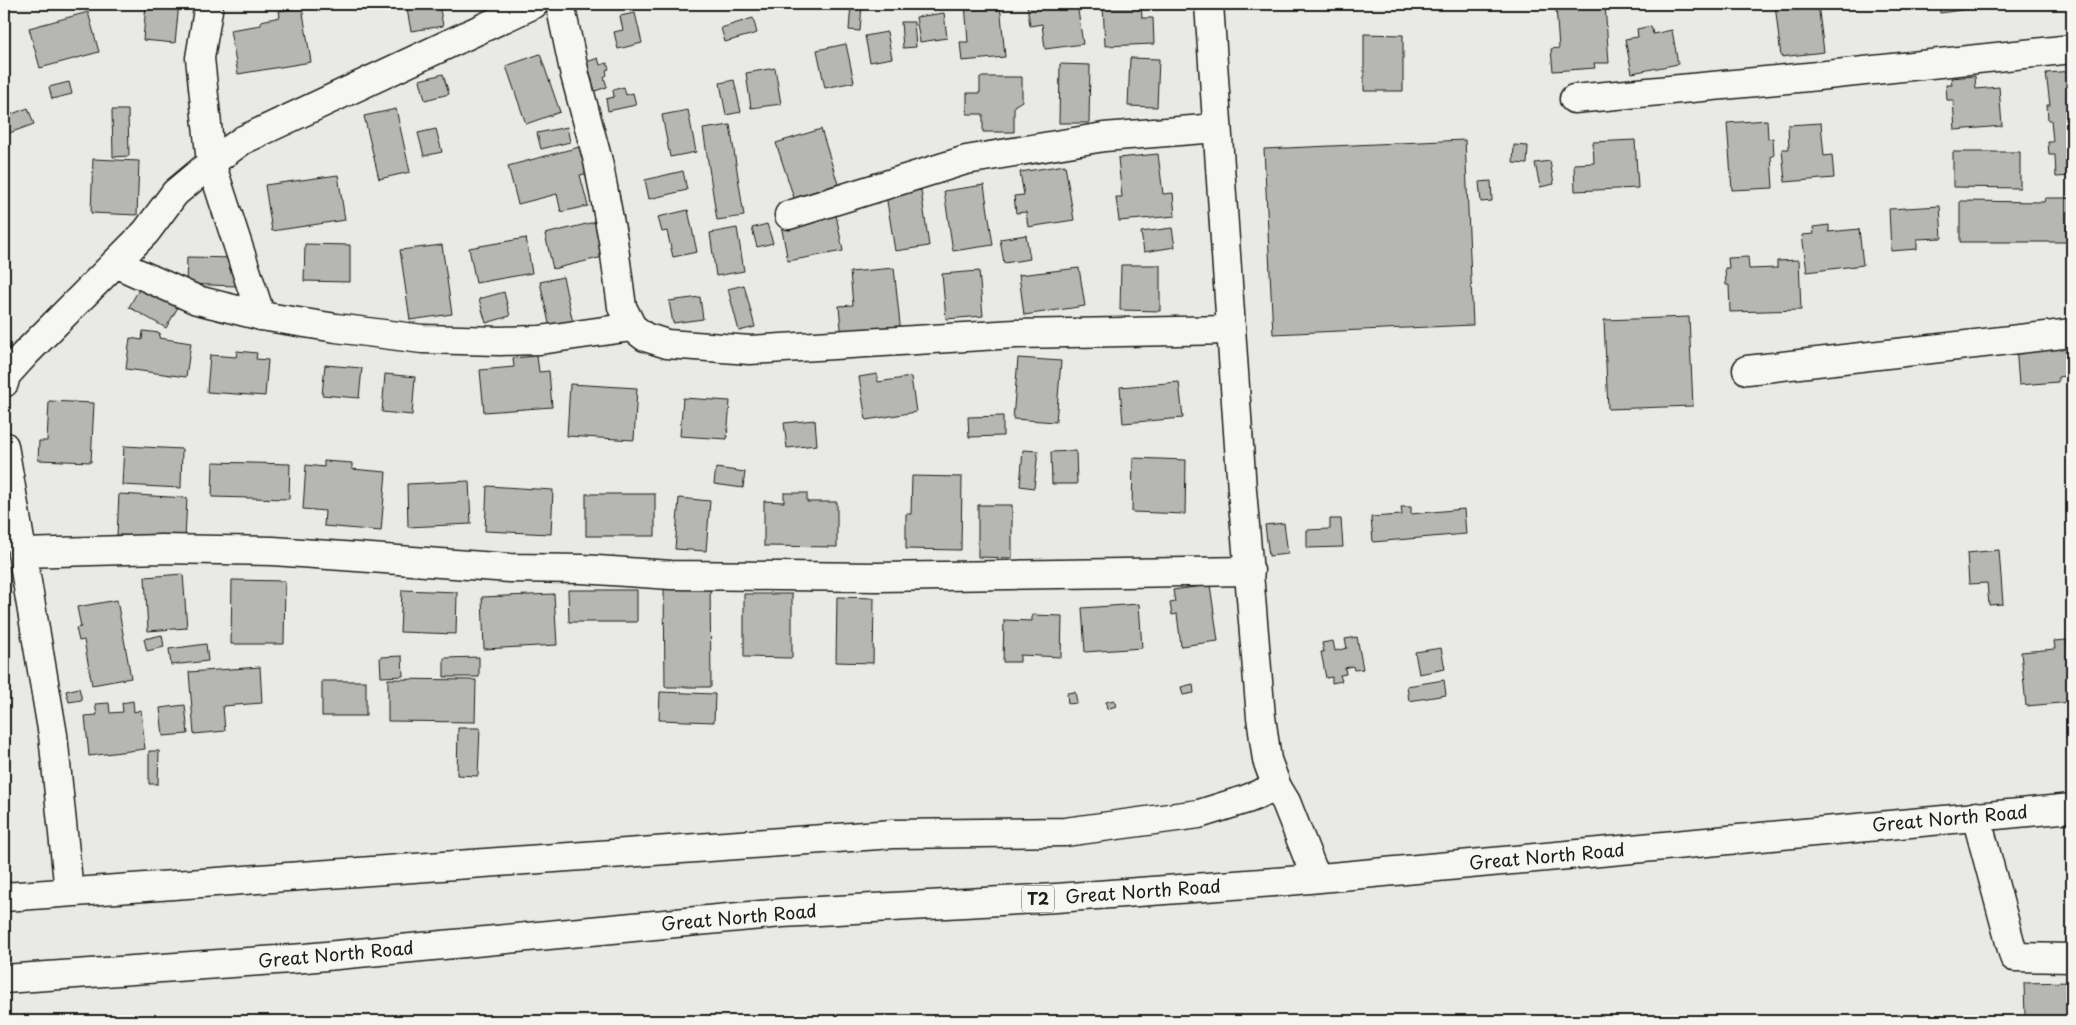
<svg xmlns="http://www.w3.org/2000/svg" width="2076" height="1025" font-family="'Playpen Sans',sans-serif">
<style>
.building{fill:#b6b6b3;stroke:#1c1c1c}
.lines{fill:none;stroke-linecap:round;stroke-linejoin:round}
.minor-casing{stroke:#1c1c1c;stroke-width:31}
.highway-casing{stroke:#1c1c1c;stroke-width:31}
.minor{stroke:#f6f6f2;stroke-width:28}
.highway{stroke:#f6f6f2;stroke-width:28}
.labels{text-anchor:middle;stroke-width:4;stroke-linejoin:round;paint-order:stroke}
.shield{fill:#f6f6f2;stroke:#5d5d5c;stroke-width:1}
.shield-label{font-size:16px;font-weight:bold;fill:#1c1c1c}
.street-label{font-size:18px;fill:#1c1c1c;stroke:#f6f6f2}
</style>
<rect width="100%" height="100%" fill="#e9e9e5"/>
<filter id="ink" filterUnits="userSpaceOnUse"><feTurbulence type="fractalNoise" baseFrequency=".02" numOctaves="2"/><feDisplacementMap in="SourceGraphic" scale="10" xChannelSelector="R" yChannelSelector="G"/><feConvolveMatrix kernelMatrix="1 2 1 2 8 2 1 2 1" color-interpolation-filters="sRGB"/></filter>
<g filter="url(#ink)">
<!-- building -->
<g class="building">
<polygon points="146,4 179,4 175,43 143,40"/>
<polygon points="406,4 439,4 443,26 411,31"/>
<polygon points="851,4 862,4 860,31 849,30"/>
<polygon points="965,4 1000,4 1005,57 962,61 960,42 968,42"/>
<polygon points="1027,4 1077,4 1083,44 1045,49 1042,24 1030,26"/>
<polygon points="1103,4 1141,4 1142,18 1153,18 1154,44 1105,46"/>
<polygon points="1605,4 1609,63 1594,63 1595,68 1553,71 1551,49 1559,48 1556,7"/>
<polygon points="1775,4 1818,4 1824,52 1781,57"/>
<polygon points="1939,4 1982,4 1983,7 1940,13"/>
<polygon points="302,7 311,62 238,74 230,30 261,25 261,21 280,17 279,11"/>
<polygon points="88,12 99,52 40,68 29,28"/>
<polygon points="635,13 642,43 618,49 614,32 623,30 620,16"/>
<polygon points="944,13 947,38 920,42 916,17"/>
<polygon points="753,18 757,33 725,42 721,28"/>
<polygon points="901,22 914,22 916,47 903,48"/>
<polygon points="1651,26 1653,34 1672,30 1678,64 1632,73 1625,39 1638,37 1637,29"/>
<polygon points="887,32 892,58 870,62 865,36"/>
<polygon points="1364,34 1403,35 1403,91 1364,91"/>
<polygon points="846,44 854,82 825,88 817,50"/>
<polygon points="540,54 560,112 526,124 506,66"/>
<polygon points="598,58 600,65 607,63 609,69 606,70 607,75 604,77 607,87 595,91 587,62"/>
<polygon points="1130,58 1159,59 1157,107 1128,106"/>
<polygon points="1060,64 1090,65 1089,123 1059,123"/>
<polygon points="775,68 781,104 751,108 746,73"/>
<polygon points="2072,71 2072,176 2056,177 2055,155 2049,155 2048,142 2053,142 2051,120 2048,120 2047,105 2050,105 2046,73"/>
<polygon points="443,74 449,94 425,100 420,80"/>
<polygon points="1975,76 1976,89 1999,87 2002,126 1955,130 1953,100 1947,100 1946,85 1952,85 1951,78"/>
<polygon points="980,77 1022,77 1022,101 1014,106 1014,132 983,132 983,114 967,114 967,93 980,93"/>
<polygon points="734,80 741,112 726,115 720,83"/>
<polygon points="69,82 72,94 52,99 49,87"/>
<polygon points="624,87 626,95 633,93 636,105 608,111 606,99 614,97 613,90"/>
<polygon points="28,108 34,124 4,135 4,117"/>
<polygon points="396,109 410,172 379,179 364,116"/>
<polygon points="112,110 128,110 129,156 113,157"/>
<polygon points="688,110 696,152 670,157 662,115"/>
<polygon points="1767,120 1768,139 1773,138 1774,156 1771,156 1773,188 1732,190 1727,123"/>
<polygon points="1821,123 1824,156 1832,155 1834,178 1785,182 1782,149 1789,149 1788,125"/>
<polygon points="730,125 744,216 717,220 703,129"/>
<polygon points="567,127 570,142 541,149 537,133"/>
<polygon points="436,129 442,152 424,156 418,133"/>
<polygon points="821,129 838,184 794,198 776,143"/>
<polygon points="1465,140 1473,325 1273,334 1264,149"/>
<polygon points="1635,140 1638,188 1575,191 1574,164 1594,163 1593,142"/>
<polygon points="1514,145 1528,146 1527,164 1513,163"/>
<polygon points="583,146 589,173 580,175 588,206 561,212 557,194 518,204 508,166"/>
<polygon points="1953,152 2020,152 2020,188 1953,187"/>
<polygon points="1158,154 1163,194 1173,193 1175,216 1119,221 1116,197 1122,197 1118,158"/>
<polygon points="93,159 139,161 137,215 91,213"/>
<polygon points="1550,161 1554,184 1540,187 1535,163"/>
<polygon points="1065,165 1074,220 1028,227 1026,212 1016,213 1014,196 1024,195 1020,172"/>
<polygon points="683,171 687,190 649,199 645,180"/>
<polygon points="338,175 345,220 272,231 265,185"/>
<polygon points="1491,181 1492,201 1481,202 1479,182"/>
<polygon points="984,185 993,245 953,251 944,191"/>
<polygon points="921,190 929,246 895,251 886,195"/>
<polygon points="2045,198 2072,198 2072,242 1960,242 1960,201 2044,202"/>
<polygon points="1940,206 1942,238 1917,239 1917,249 1891,251 1889,209"/>
<polygon points="688,210 697,252 673,257 667,231 662,232 658,217"/>
<polygon points="836,215 843,251 788,261 781,225"/>
<polygon points="599,221 607,256 553,269 545,234"/>
<polygon points="767,224 773,243 757,247 752,228"/>
<polygon points="1829,225 1829,232 1859,229 1863,265 1807,272 1802,235 1814,234 1813,227"/>
<polygon points="737,228 744,271 716,276 710,233"/>
<polygon points="1172,228 1175,247 1144,252 1141,232"/>
<polygon points="1026,235 1030,259 1004,263 1000,239"/>
<polygon points="526,238 532,273 476,283 469,248"/>
<polygon points="305,244 350,245 350,282 304,281"/>
<polygon points="442,245 452,314 410,320 400,250"/>
<polygon points="187,257 237,258 236,286 186,284"/>
<polygon points="1748,257 1749,269 1777,268 1777,261 1799,260 1801,310 1730,312 1729,285 1726,285 1725,268 1729,268 1728,258"/>
<polygon points="1121,265 1160,265 1160,311 1120,310"/>
<polygon points="894,268 901,334 842,339 839,306 853,305 850,272"/>
<polygon points="1079,268 1085,306 1024,315 1019,275"/>
<polygon points="979,271 983,316 946,319 942,274"/>
<polygon points="563,277 573,323 550,328 540,282"/>
<polygon points="143,282 182,300 166,328 129,307"/>
<polygon points="744,285 755,327 739,331 728,289"/>
<polygon points="504,292 510,316 486,323 479,299"/>
<polygon points="700,297 703,319 673,323 669,301"/>
<polygon points="1689,317 1693,406 1608,409 1604,320"/>
<polygon points="143,331 160,333 159,338 191,343 186,377 126,369 130,338 142,340"/>
<polygon points="2072,342 2072,375 2058,377 2058,382 2019,385 2016,346"/>
<polygon points="237,351 257,353 256,359 268,360 265,396 207,392 210,355 236,357"/>
<polygon points="537,356 539,372 549,371 552,407 484,412 480,370 514,367 513,358"/>
<polygon points="1018,358 1061,361 1056,422 1013,419"/>
<polygon points="325,365 362,368 359,398 322,395"/>
<polygon points="385,374 415,377 412,415 382,412"/>
<polygon points="877,374 878,382 911,377 916,412 866,420 859,377"/>
<polygon points="1179,382 1183,418 1123,423 1120,387"/>
<polygon points="570,384 637,388 634,440 567,436"/>
<polygon points="683,398 730,401 727,439 680,436"/>
<polygon points="49,401 94,403 91,462 38,460 39,441 47,441"/>
<polygon points="1003,416 1003,436 969,437 968,417"/>
<polygon points="815,420 817,445 787,448 784,423"/>
<polygon points="124,446 182,449 181,488 122,485"/>
<polygon points="1023,450 1038,451 1034,488 1020,486"/>
<polygon points="1076,451 1077,484 1052,484 1051,452"/>
<polygon points="1133,458 1186,460 1185,514 1132,512"/>
<polygon points="324,461 352,463 352,469 386,472 381,531 324,526 325,511 303,509 306,465 324,467"/>
<polygon points="213,462 290,464 289,499 212,497"/>
<polygon points="716,468 745,472 743,488 714,484"/>
<polygon points="912,476 962,477 961,550 906,549 906,514 911,514"/>
<polygon points="469,481 471,524 408,527 407,484"/>
<polygon points="487,486 553,490 551,534 485,531"/>
<polygon points="784,493 807,493 807,502 837,502 837,547 764,546 764,501 784,502"/>
<polygon points="119,494 187,498 185,539 117,535"/>
<rect x="586" y="494" width="69" height="42"/>
<polygon points="679,498 710,501 706,551 675,549"/>
<polygon points="978,505 1012,505 1012,558 978,557"/>
<polygon points="1401,507 1411,507 1411,514 1464,509 1466,534 1373,542 1371,517 1402,515"/>
<polygon points="1330,519 1341,519 1343,547 1307,548 1307,530 1330,529"/>
<polygon points="1284,523 1288,554 1269,556 1265,525"/>
<polygon points="1999,550 2003,604 1989,605 1987,583 1969,584 1967,553"/>
<polygon points="183,574 187,628 148,631 145,577"/>
<polygon points="232,580 285,581 284,644 231,644"/>
<polygon points="710,582 711,687 665,687 664,583"/>
<polygon points="1210,585 1218,641 1181,646 1177,614 1172,615 1170,603 1175,602 1173,590"/>
<polygon points="402,590 457,592 456,634 400,632"/>
<polygon points="568,590 637,590 637,622 569,622"/>
<polygon points="554,594 557,645 484,649 482,597"/>
<polygon points="744,594 792,594 792,658 744,657"/>
<polygon points="837,597 874,598 873,663 836,662"/>
<polygon points="117,600 131,678 92,685 84,640 79,641 76,628 81,627 77,607"/>
<polygon points="1139,604 1142,648 1085,652 1082,608"/>
<polygon points="1032,615 1062,616 1061,657 1020,655 1020,662 1003,662 1004,620 1032,621"/>
<polygon points="162,635 164,647 147,651 144,639"/>
<polygon points="1357,637 1363,669 1354,670 1353,666 1345,668 1346,674 1340,675 1342,681 1332,683 1332,677 1326,678 1321,652 1324,652 1322,643 1333,641 1335,651 1347,648 1345,639"/>
<polygon points="2067,640 2068,648 2072,647 2072,702 2026,706 2021,652 2055,649 2054,641"/>
<polygon points="206,644 208,661 171,665 169,649"/>
<polygon points="1441,648 1445,669 1419,674 1415,652"/>
<polygon points="402,656 403,676 381,677 380,657"/>
<polygon points="479,657 479,677 444,677 444,658"/>
<polygon points="260,667 262,703 223,706 225,731 194,734 189,672"/>
<polygon points="388,679 476,680 475,722 388,721"/>
<polygon points="1444,680 1446,695 1409,701 1407,686"/>
<rect x="322" y="681" width="44" height="35"/>
<polygon points="1193,684 1194,693 1183,695 1181,687"/>
<polygon points="79,688 82,700 69,702 66,691"/>
<polygon points="660,692 715,694 714,722 659,720"/>
<polygon points="1075,692 1077,703 1068,704 1067,693"/>
<polygon points="1114,700 1116,706 1107,709 1106,702"/>
<polygon points="133,701 134,712 141,710 145,749 89,756 85,716 97,715 95,704 109,703 110,713 123,712 122,703"/>
<polygon points="185,705 188,734 163,736 160,708"/>
<polygon points="458,728 480,728 478,776 457,775"/>
<polygon points="149,751 159,751 158,784 149,784"/>
<polygon points="2072,982 2072,1017 2025,1018 2024,983"/>
</g>
<g class="lines">
<!-- minor casing -->
<g class="minor-casing">
<g id="minor">
<polyline points="560,4 575,75 598,161 613,240 622,307 632,327 645,337 667,344 750,350 1015,334 1231,330"/>
<polyline points="1209,4 1242,490 1261,717 1267,760 1277,787 1286,802 1316,878"/>
<polyline points="1574,99 1808,77 2072,49"/>
<polyline points="789,215 966,160 1104,137 1217,128"/>
<polyline points="115,263 197,300 261,316 336,328 422,339 500,341 540,340 632,327"/>
<polyline points="261,316 211,163 243,140 534,4"/>
<polyline points="1747,370 2072,333"/>
<polyline points="4,383 6,375 25,354 146,232 175,193 211,163 200,58 209,4"/>
<polyline points="4,446 53,735 69,892"/>
<polyline points="22,553 161,549 273,551 510,568 582,569 671,575 878,577 1250,571"/>
<polyline points="1976,816 2014,957 2072,958"/>
<polyline points="4,897 893,834 1065,832 1199,814 1247,799 1277,787"/>
</g>
</g>
<!-- highway casing -->
<g class="highway-casing">
<polyline id="highway" points="4,979 305,958 782,913 1056,898 1288,881 2072,808"/>
</g>
<!-- minor -->
<use href="#minor" class="minor"/>
<!-- highway -->
<use href="#highway" class="highway"/>
</g>
</g>
<g class="labels">
<!-- shield labels -->
<rect class="shield" x="1022" y="885.5" width="32" height="27" rx="4"/>
<g class="shield-label">
<text x="1038" y="905">T2</text>
</g>
<!-- street labels -->
<g class="street-label">
<text transform="translate(1950 819) rotate(-5)" y="6">Great North Road</text>
<text transform="translate(1547 857) rotate(-5)" y="6">Great North Road</text>
<text transform="translate(1143 892) rotate(-4)" y="6">Great North Road</text>
<text transform="translate(739 918) rotate(-5)" y="6">Great North Road</text>
<text transform="translate(336 955) rotate(-5)" y="6">Great North Road</text>
</g>
</g>
<!-- margin -->
<rect width="2076" height="1025" fill="none" stroke="#f6f6f2" stroke-width="20"/>
<rect x="10" y="10" width="2056" height="1005" fill="none" stroke="#1c1c1c" stroke-width="2" filter="url(#ink)"/>
</svg>
